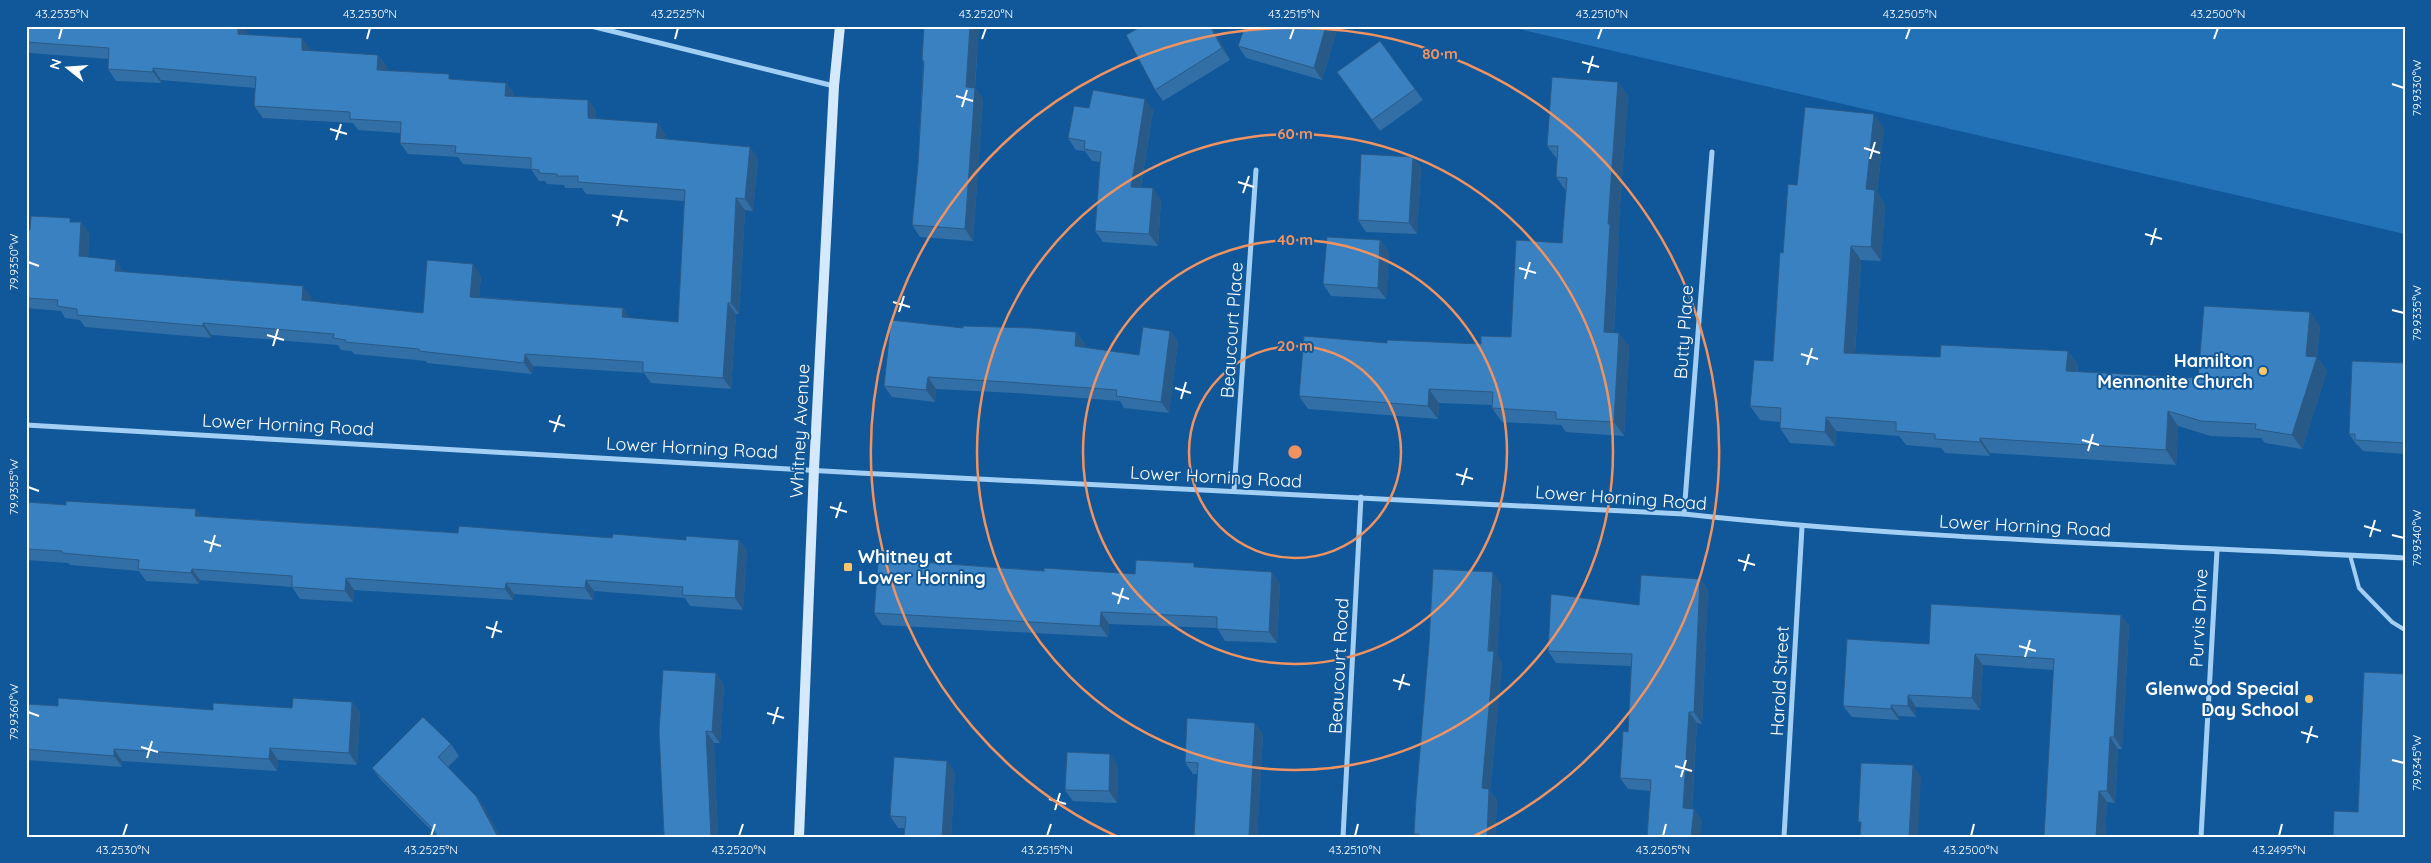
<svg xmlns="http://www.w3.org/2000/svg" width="2431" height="863" font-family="Quicksand,sans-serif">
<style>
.green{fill:#2372b8}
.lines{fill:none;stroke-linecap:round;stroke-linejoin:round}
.lane{stroke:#a4cff4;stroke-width:4}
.street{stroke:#a4cff4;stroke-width:5}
.secondary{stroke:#d4e9fd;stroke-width:10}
.wall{fill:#326fa6}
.shaded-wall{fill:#295a87}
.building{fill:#3a81c1;stroke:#295a87}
.ticks{fill:none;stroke:#fff;stroke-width:2}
.ring{fill:none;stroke:#f09361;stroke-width:2.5}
.poi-dot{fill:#ffc767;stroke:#11589a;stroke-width:2}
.labels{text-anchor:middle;stroke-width:4;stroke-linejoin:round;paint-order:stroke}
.street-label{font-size:18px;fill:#fff;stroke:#11589a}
.poi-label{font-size:18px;font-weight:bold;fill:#fff;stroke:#11589a;text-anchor:end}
.centre{fill:#f09361;stroke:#11589a;stroke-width:2.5}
.ring-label{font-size:15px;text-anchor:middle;font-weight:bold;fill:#f09361;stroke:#11589a;stroke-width:4;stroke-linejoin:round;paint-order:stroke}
.neatline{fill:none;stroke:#fff;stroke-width:2}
.ticks-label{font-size:12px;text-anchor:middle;fill:#fff}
</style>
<rect width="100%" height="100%" fill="#11589a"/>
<!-- green -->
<polygon class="green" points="1506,26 2405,26 2405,234"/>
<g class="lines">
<!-- lane -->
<polyline class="lane" points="2350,555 2359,588 2392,622 2405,630"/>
<!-- street -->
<g class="street">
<polyline points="591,26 834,86"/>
<path d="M26,425L859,473L1684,514C1923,540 2164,545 2405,558"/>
<polyline points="1234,491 1256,170"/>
<polyline points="1684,514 1712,152"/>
<polyline points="1343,837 1361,497"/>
<polyline points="1784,837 1802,527"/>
<polyline points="2201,837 2217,550"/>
</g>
<!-- secondary -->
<polyline class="secondary" points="799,837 814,469 834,86 840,26"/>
</g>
<!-- wall -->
<g class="wall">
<polygon points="26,26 245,26 247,29 247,35 311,50 310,51 378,55 387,67 386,71 452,79 506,83 514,94 514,96 588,100 596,111 596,119 666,135 665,138 758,158 753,211 745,210 739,314 736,314 731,389 651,383 644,373 533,366 532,374 427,363 426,361 354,354 352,351 341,350 338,345 212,335 211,338 85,327 80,320 65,318 61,311 26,308 26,230 30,230 73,222 81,222 89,234 88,257 124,272 311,297 311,301 423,313 481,276 479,297 623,308 629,318 678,322 684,201 586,194 582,188 565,188 564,185 547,184 545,181 539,181 531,169 463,164 458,157 408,154 400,143 400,133 358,130 353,123 263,118 254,106 255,88 161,80 161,83 116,81 108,69 109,59 30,53 26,48"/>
<polygon points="979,26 975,88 983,99 973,241 920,237 912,225 918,164 923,63 922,60"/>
<polygon points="1142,26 1212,26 1230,60 1163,101 1155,90"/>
<polygon points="1245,26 1334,26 1337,29 1322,80 1246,58 1238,46"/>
<polygon points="1380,41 1423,100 1380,131 1337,72"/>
<polygon points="1628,95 1618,235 1619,238 1614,332 1629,346 1624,436 1566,432 1561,425 1502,422 1492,408 1492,405 1439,403 1438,419 1308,409 1299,396 1387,343 1481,344 1511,337 1562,243 1566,191 1556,177 1557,159 1547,146"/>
<polygon points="1089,108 1153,110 1141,187 1161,200 1158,246 1103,242 1095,231 1100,162 1092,161 1085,151 1076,150 1068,138"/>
<polygon points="1884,128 1877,193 1885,204 1881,261 1861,260 1855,353 1940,357 2068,351 2078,365 2078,372 2198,378 2320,326 2317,357 2327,371 2302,449 2265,443 2261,438 2211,436 2178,426 2176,465 1990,453 1990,456 1945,453 1941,448 1906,445 1899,436 1836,431 1835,446 1790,443 1780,428 1781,422 1760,420 1750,406 1773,361 1783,253 1797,185"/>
<polygon points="1413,157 1421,168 1417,234 1366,232 1358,220"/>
<polygon points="1380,240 1389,252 1386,299 1331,296 1323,284"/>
<polygon points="1170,331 1178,342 1169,413 1124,408 1120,401 1015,393 936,389 935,402 892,397 884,386 1076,332 1085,344 1084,348 1139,355"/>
<polygon points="2405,363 2405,454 2363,451 2358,445 2357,445 2349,434"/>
<polygon points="26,502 66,505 196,509 201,516 458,533 686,540 739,540 747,551 743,610 690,606 685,598 594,591 593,600 514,594 513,600 354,590 353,602 300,599 292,587 200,580 199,584 146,581 139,571 70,565 68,563 26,560"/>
<polygon points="920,555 926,562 1044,571 1135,574 1197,567 1280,583 1277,643 1225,641 1217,628 1109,624 1108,637 882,625 874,613"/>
<polygon points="1700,579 1708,590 1702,724 1697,723 1692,809 1694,809 1702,821 1650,791 1628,789 1620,778 1628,732 1631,666 1556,663 1548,651 1639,605"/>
<polygon points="1501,584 1497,655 1502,663 1490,791 1497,800 1495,837 1416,837 1414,834"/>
<polygon points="2121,615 2129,626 2122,749 2118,749 2115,803 2107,802 2105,837 2053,670 1983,665 1980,710 1916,707 1916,717 1899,716 1899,720 1852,717 1843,706 1929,644"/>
<polygon points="716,673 724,685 720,743 714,743 718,837 642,837 664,835"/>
<polygon points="352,702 360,713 357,765 278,760 277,771 122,761 122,767 26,760 26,704 58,706 213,710 292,708"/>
<polygon points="1263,734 1257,837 1194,837 1198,774 1193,774 1185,762"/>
<polygon points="451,744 459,756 448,767 476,796 484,807 500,837 438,837 381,780 372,768"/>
<polygon points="1118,766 1117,803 1073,801 1065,790"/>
<polygon points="955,772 951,837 904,837 905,828 898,828 890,816"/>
</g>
<!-- shaded-wall -->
<g class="shaded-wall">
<polygon points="238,26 245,26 247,29 246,46 238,34"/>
<polygon points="970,26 979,26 974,96 975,88 983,99 973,241 965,229 966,87"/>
<polygon points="1210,26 1212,26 1230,60 1222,48"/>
<polygon points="1326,26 1334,26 1337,29 1322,80 1314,68"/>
<polygon points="302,38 311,50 310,62 302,50"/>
<polygon points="378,55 387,67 385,82 377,70"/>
<polygon points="153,68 161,80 161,83 153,72"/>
<polygon points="1618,82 1628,95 1618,235 1619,238 1613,345 1604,332 1608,224"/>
<polygon points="506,83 514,94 513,107 505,96"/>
<polygon points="1145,99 1153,110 1139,198 1131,187"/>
<polygon points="588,100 596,111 596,130 588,118"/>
<polygon points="1874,114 1884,128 1877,193 1885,204 1881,261 1871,247 1866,189"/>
<polygon points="658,123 666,135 665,149 656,138"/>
<polygon points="750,147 758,158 753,211 745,199"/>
<polygon points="1413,157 1421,168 1417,234 1409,223"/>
<polygon points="1153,188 1161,200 1158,246 1149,234"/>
<polygon points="736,198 745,210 739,314 731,303"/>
<polygon points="81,222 89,234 88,268 79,256"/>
<polygon points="1380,240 1389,252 1386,299 1378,288"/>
<polygon points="1851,246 1861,260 1854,367 1844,353"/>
<polygon points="116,260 124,272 115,271"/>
<polygon points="473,264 481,276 478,308 470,297"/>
<polygon points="303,286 311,297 310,312 302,300"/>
<polygon points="728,303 736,314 731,389 723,378"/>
<polygon points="623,308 631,320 622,317"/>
<polygon points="2310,312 2320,326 2317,357 2327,371 2302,449 2292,435 2306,356"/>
<polygon points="203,323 212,335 211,338 203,326"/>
<polygon points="1170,331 1178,342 1169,413 1161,402"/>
<polygon points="1076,332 1085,344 1083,358 1075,346"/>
<polygon points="1619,333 1629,346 1624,436 1614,422"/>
<polygon points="2068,351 2078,365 2076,385 2066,371"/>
<polygon points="525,354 533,366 532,374 524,363"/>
<polygon points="928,377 936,389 935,402 926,390"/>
<polygon points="1429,389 1439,403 1438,419 1428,406"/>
<polygon points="2168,411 2178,426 2176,465 2166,450"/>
<polygon points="1826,417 1836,431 1835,446 1825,432"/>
<polygon points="1980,438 1990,453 1990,456 1980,442"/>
<polygon points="196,509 204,520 195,516"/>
<polygon points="739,540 747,551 743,610 735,598"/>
<polygon points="920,555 928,566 920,562"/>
<polygon points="192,569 200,580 199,584 191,573"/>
<polygon points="1272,572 1280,583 1277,643 1269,632"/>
<polygon points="1493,572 1501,584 1497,655 1502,663 1490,791 1497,800 1495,837 1487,837 1482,788"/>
<polygon points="346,578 354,590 353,602 345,591"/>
<polygon points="1700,579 1708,590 1702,724 1694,712"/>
<polygon points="586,580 594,591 593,600 585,588"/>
<polygon points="506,583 514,594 513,600 505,589"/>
<polygon points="1101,612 1109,624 1108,637 1100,626"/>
<polygon points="2121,615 2129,626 2122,749 2114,737"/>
<polygon points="1975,654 1983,665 1980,710 1972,698"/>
<polygon points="716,673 724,685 720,743 712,732"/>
<polygon points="1908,695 1916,707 1916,717 1908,706"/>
<polygon points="352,702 360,713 357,765 349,753"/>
<polygon points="1891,705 1899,716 1899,720 1891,709"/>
<polygon points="1689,712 1697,723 1691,820 1683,808"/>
<polygon points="1255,723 1263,734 1257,837 1249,837"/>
<polygon points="706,731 714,743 718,837 711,837"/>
<polygon points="2110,737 2118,749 2115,803 2107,791"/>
<polygon points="270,748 278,760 277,771 269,759"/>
<polygon points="114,749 122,761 122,767 114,756"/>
<polygon points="1110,754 1118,766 1117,803 1109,791"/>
<polygon points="947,761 955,772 951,837 942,837"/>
<polygon points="1913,765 1921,777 1918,837 1909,837"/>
<polygon points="2099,791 2107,802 2105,837 2096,837"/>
<polygon points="476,796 484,807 500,837 498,837"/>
<polygon points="1694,809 1702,821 1700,837 1691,837"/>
</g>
<!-- building -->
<g class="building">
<polygon points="26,26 238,26 238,34 302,38 302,50 378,55 377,70 449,74 449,79 506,83 505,96 588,100 588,118 658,123 656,138 750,147 745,199 736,198 731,303 728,303 723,378 643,372 643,362 525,354 524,363 419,351 419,349 345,342 346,340 333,338 334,334 203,323 203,326 77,315 77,309 57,306 58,300 26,298 26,230 30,230 31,216 70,218 70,222 81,222 79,256 116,260 115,271 303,286 302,300 423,313 427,260 473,264 470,297 623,308 622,317 678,322 685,190 578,182 578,176 557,176 557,174 539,173 539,170 531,169 531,158 455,153 456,146 400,143 401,122 350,119 350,112 254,106 256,77 153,68 153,72 108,69 109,48 26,42"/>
<polygon points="924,26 970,26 966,87 975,88 965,229 912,225 918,164 924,61 922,60"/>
<polygon points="1142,26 1210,26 1222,48 1155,90 1126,35"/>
<polygon points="1245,26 1326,26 1314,68 1238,46"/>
<polygon points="1380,41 1415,89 1372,120 1337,72"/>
<polygon points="1552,77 1618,82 1608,224 1610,224 1604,332 1619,333 1614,422 1556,419 1556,412 1492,408 1493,392 1429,389 1428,406 1299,396 1304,336 1387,343 1387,340 1481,344 1481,336 1511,337 1516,240 1562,243 1567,178 1556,177 1558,146 1547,146"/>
<polygon points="1093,90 1145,99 1131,187 1153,188 1149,234 1095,231 1101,152 1084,149 1085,141 1068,138 1074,106 1089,108"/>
<polygon points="1805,107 1874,114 1866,189 1875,190 1871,247 1851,246 1844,353 1940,357 1941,345 2068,351 2066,371 2198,378 2204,306 2310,312 2306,356 2317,357 2292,435 2255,429 2256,424 2201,421 2168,411 2166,450 1980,438 1980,442 1935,439 1935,434 1896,431 1896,422 1826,417 1825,432 1780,428 1781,408 1750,406 1754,360 1773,361 1780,252 1783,253 1788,184 1797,185"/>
<polygon points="1361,154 1413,157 1409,223 1358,220"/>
<polygon points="1327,237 1380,240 1378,288 1323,284"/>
<polygon points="891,320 963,328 963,326 1031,328 1076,332 1075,346 1139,355 1143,327 1170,331 1161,402 1116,396 1117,390 1007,382 928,377 926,390 884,386"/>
<polygon points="2352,361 2405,363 2405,443 2355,440 2355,434 2349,434"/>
<polygon points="66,501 196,509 195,516 458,533 459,526 612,538 613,534 686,540 686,536 739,540 735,598 682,595 683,587 586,580 585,588 506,583 505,589 346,578 345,591 292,587 292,576 192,569 191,573 138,569 139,560 62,553 62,551 26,549 26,502 66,505"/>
<polygon points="879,551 920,555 920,562 1044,571 1044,568 1135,574 1136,560 1194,563 1194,567 1272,572 1269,632 1217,629 1217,617 1101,612 1100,626 874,613"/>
<polygon points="1433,569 1493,572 1488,651 1494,651 1482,788 1489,789 1487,837 1465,836 1465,837 1419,837 1419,834 1414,834 1416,798 1429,644"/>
<polygon points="1641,575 1700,579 1694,712 1689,712 1683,808 1694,809 1691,837 1647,837 1651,780 1620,778 1623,731 1628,732 1632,654 1548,651 1551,594 1639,605"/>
<polygon points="1931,604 2121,615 2114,737 2110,737 2107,791 2099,791 2096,837 2044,837 2054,659 1975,654 1972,698 1908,695 1908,706 1891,705 1891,709 1843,706 1847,639 1929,644"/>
<polygon points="663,670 716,673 712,732 706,731 711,837 642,837 642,835 664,835 659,731"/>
<polygon points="2364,672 2405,674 2405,837 2333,837 2334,811 2358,812"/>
<polygon points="58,698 213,710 213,703 292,708 293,698 352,702 349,753 270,748 269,759 114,749 114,756 26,749 26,704 58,706"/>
<polygon points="423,717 451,744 438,757 476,796 498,837 438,837 433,829 372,768"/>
<polygon points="1187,718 1255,723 1249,837 1194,837 1198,763 1185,762"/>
<polygon points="1067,752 1110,754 1109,791 1065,790"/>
<polygon points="894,757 947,761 942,837 904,837 906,817 890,816"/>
<polygon points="1861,763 1913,765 1909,837 1860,837 1861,822 1858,822"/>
</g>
<!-- ticks -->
<path class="ticks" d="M59,39L62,28M367,39L370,28M675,39L678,28M982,39L986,28M1290,39L1294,28M1598,39L1602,28M1906,39L1910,28M2214,39L2218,28M1582,62L1599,67M1588,73L1593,56M2392,84L2404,88M956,96L973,101M962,107L967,90M330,129L347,134M336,140L341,124M1864,148L1880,153M1870,159L1875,142M1238,182L1254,187M1243,193L1249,176M612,215L628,221M617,226L622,210M2145,234L2162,239M2151,245L2156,228M28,262L39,266M1519,268L1536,273M1525,279L1530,262M893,302L910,307M2392,310L2404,313M899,312L904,296M267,335L284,340M273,346L278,329M1801,354L1818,359M1807,365L1812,348M1175,388L1191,393M1181,399L1186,382M549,421L565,426M554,432L560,415M2082,440L2099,445M2088,451L2093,434M1456,474L1473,479M1462,485L1467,468M28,487L39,491M830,507L847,512M836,518L841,502M2364,526L2381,531M2392,535L2404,538M2370,537L2375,520M204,541L221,546M210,552L215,535M1738,560L1755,565M1744,571L1749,554M1112,593L1129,599M1118,604L1123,588M486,627L502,632M492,638L497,621M2019,646L2036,651M2025,657L2030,640M1393,680L1410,685M1399,690L1404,674M28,712L39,716M767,713L784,718M773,724L778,707M2301,732L2318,737M2307,743L2312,726M141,747L158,752M147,758L152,741M2392,760L2404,763M1675,766L1692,771M1681,777L1686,760M1049,799L1066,804M1055,810L1060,793M123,836L127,824M431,836L435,824M739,836L743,824M1047,836L1051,824M1355,836L1358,824M1663,836L1666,824M1971,836L1974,824M2279,836L2282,824"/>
<!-- distance rings -->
<g class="ring">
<circle cx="1295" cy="452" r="106"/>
<circle cx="1295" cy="452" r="212"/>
<circle cx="1295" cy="452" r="318"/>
<path d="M1116 836A424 424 0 1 1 1474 836"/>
</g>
<!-- markers -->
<g class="poi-dot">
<circle cx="2263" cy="371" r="5"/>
<rect x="843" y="562" width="10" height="10" rx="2.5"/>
<circle cx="2309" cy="699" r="5"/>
</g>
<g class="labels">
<!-- street labels -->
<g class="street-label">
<text transform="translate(1232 330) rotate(-86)" y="6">Beaucourt Place</text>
<text transform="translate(1684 332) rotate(-86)" y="6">Butty Place</text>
<text transform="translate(288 425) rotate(3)" y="6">Lower Horning Road</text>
<text transform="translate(800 431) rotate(-87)" y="6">Whitney Avenue</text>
<text transform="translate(692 448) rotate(3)" y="6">Lower Horning Road</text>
<text transform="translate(1216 477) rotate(3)" y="6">Lower Horning Road</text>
<text transform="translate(1621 498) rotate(4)" y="6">Lower Horning Road</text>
<text transform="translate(2025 526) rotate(3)" y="6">Lower Horning Road</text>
<text transform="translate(2199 618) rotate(-87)" y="6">Purvis Drive</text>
<text transform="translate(1339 666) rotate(-87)" y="6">Beaucourt Road</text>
<text transform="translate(1780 681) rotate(-87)" y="6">Harold Street</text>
</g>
<!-- poi labels -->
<g class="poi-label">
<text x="2253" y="367">Hamilton<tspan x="2253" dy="21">Mennonite Church</tspan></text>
<text x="858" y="563" text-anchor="start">Whitney at<tspan x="858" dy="21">Lower Horning</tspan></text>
<text x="2299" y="695">Glenwood Special<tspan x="2299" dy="21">Day School</tspan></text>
</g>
</g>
<circle cx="1295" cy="452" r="8" class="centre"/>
<g class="ring-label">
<text x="1440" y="59">80 m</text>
<text x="1295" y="139">60 m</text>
<text x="1295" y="245">40 m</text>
<text x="1295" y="351">20 m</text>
</g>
<!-- border -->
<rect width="2431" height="863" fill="none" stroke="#11589a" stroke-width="55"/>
<!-- north arrow -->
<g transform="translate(68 68) rotate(287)" stroke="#11589a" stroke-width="4" paint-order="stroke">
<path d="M0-4L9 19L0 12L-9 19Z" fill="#ffffff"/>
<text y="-8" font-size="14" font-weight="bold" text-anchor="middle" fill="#ffffff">N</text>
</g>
<rect x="28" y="28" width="2376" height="808" class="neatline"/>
<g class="ticks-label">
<text x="62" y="18">43.2535°N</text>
<text x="370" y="18">43.2530°N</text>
<text x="678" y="18">43.2525°N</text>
<text x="986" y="18">43.2520°N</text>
<text x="1294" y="18">43.2515°N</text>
<text x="1602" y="18">43.2510°N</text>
<text x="1910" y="18">43.2505°N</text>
<text x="2218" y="18">43.2500°N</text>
<text transform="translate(2417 88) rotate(-90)" y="4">79.9330°W</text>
<text transform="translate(14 262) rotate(-90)" y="4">79.9350°W</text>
<text transform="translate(2417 313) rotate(-90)" y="4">79.9335°W</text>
<text transform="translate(14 487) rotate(-90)" y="4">79.9355°W</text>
<text transform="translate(2417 538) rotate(-90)" y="4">79.9340°W</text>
<text transform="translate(14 712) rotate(-90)" y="4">79.9360°W</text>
<text transform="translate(2417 763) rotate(-90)" y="4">79.9345°W</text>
<text x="123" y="854">43.2530°N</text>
<text x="431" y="854">43.2525°N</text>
<text x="739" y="854">43.2520°N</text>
<text x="1047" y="854">43.2515°N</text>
<text x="1355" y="854">43.2510°N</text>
<text x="1663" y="854">43.2505°N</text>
<text x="1971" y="854">43.2500°N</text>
<text x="2279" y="854">43.2495°N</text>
</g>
</svg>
